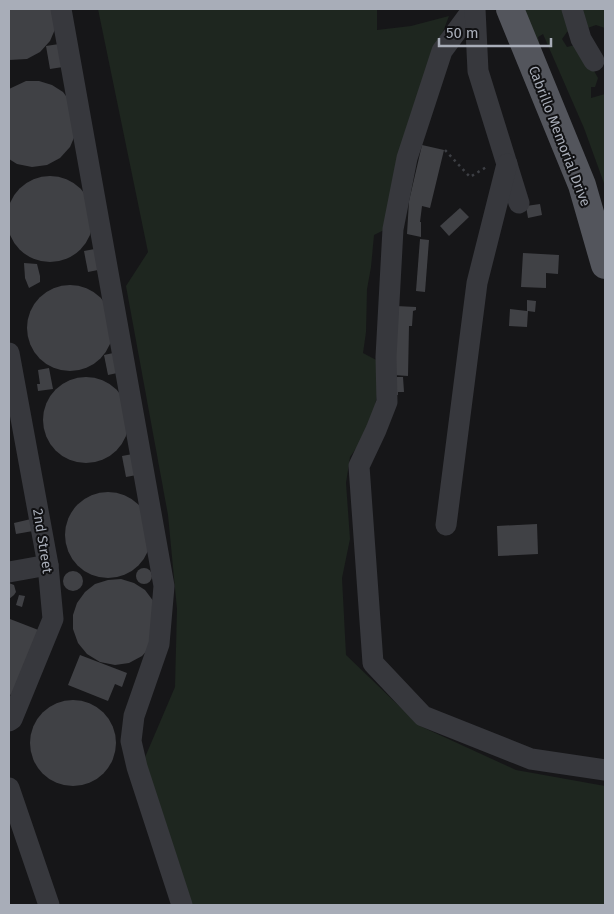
<svg xmlns="http://www.w3.org/2000/svg" width="614" height="914" font-family="'Fira Sans',sans-serif">
<style>
.green{fill:#1e261f}
.building{fill:#404145}
.lines{fill:none;stroke-linecap:round;stroke-linejoin:round}
.path{stroke:#3d3f44;stroke-width:2.5;stroke-dasharray:2.5 4;stroke-linecap:butt}
.minor{stroke:#37383d;stroke-width:21}
.major{stroke:#53555c;stroke-width:28}
.labels{text-anchor:middle;stroke-width:4;stroke-linejoin:round;paint-order:stroke}
.street-label{font-size:14px;fill:#a8adb8;stroke:#111113}
</style>
<rect width="100%" height="100%" fill="#161618"/>
<!-- green -->
<g class="green">
<polygon points="98,9 377,9 377,30 411,26 449,16 428,71 386,229 374,235 371,267 367,289 366,332 363,353 378,361 381,374 371,427 350,457 346,483 350,539 342,578 346,655 420,726 516,770 605,786 605,905 187,905 143,762 175,687 177,609 168,515 126,286 148,252"/>
<polygon points="518,9 565,9 573,31 567,32 562,39 567,47 579,44 598,78 595,87 591,87 591,98 605,94 605,186 584,128 543,34 538,37 544,65"/>
<polygon points="578,9 605,9 605,28 596,25 582,30"/>
</g>
<!-- building -->
<g class="building">
<polygon points="9,9 56,9 56,27 50,41 40,52 27,59 9,60"/>
<polygon points="59,44 63,67 50,69 46,46"/>
<polygon points="26,81 39,81 52,85 63,92 72,104 76,133 70,147 60,158 47,165 32,167 17,164 9,159 9,89"/>
<polygon points="422,145 444,150 430,208 422,206 420,222 421,222 421,237 407,234 409,201"/>
<circle cx="50" cy="219" r="43"/>
<polygon points="540,204 542,215 528,218 526,206"/>
<polygon points="460,208 469,217 449,236 440,226"/>
<polygon points="420,239 429,240 425,292 416,291"/>
<polygon points="100,248 103,269 88,272 84,251"/>
<polygon points="523,253 559,255 558,274 546,273 546,288 521,287"/>
<polygon points="24,263 37,264 40,276 40,282 29,288 25,278"/>
<circle cx="70" cy="328" r="43"/>
<polygon points="527,300 536,301 535,312 528,311 527,327 509,326 510,309 527,311"/>
<polygon points="396,306 416,307 416,310 413,311 412,326 409,326 408,376 394,375"/>
<polygon points="118,352 122,372 108,375 104,355"/>
<polygon points="49,368 53,389 38,391 37,384 40,384 38,370"/>
<polygon points="393,377 403,377 404,392 398,392 398,395 394,395"/>
<circle cx="86" cy="420" r="43"/>
<polygon points="138,453 142,474 126,477 122,456"/>
<circle cx="108" cy="535" r="43"/>
<polygon points="31,519 33,531 16,534 14,523"/>
<polygon points="537,524 538,554 498,556 497,526"/>
<circle cx="144" cy="576" r="8"/>
<circle cx="73" cy="581" r="10"/>
<polygon points="121,579 134,583 145,590 154,602 152,645 142,656 129,663 115,665 100,662 87,654 78,643 73,629 73,615 77,603 85,592 95,584 108,580"/>
<polygon points="9,583 14,585 16,592 14,595 9,599"/>
<polygon points="19,595 25,596 22,607 16,605"/>
<polygon points="10,619 41,631 15,697 9,694"/>
<polygon points="80,655 127,673 122,687 115,684 108,701 68,685"/>
<circle cx="73" cy="743" r="43"/>
</g>
<g class="lines">
<!-- path -->
<polyline class="path" points="445,150 470,177 488,166"/>
<!-- minor -->
<g class="minor">
<polyline points="61,9 164,586 159,644 134,716 131,741 137,767 182,905"/>
<polyline points="473,9 442,51 407,158 393,229 386,357 387,402 376,430 359,466 373,663 423,716 531,759 605,770"/>
<polyline points="475,9 478,71 519,203"/>
<polyline points="572,9 581,39 594,61"/>
<polyline points="9,353 48,565 53,619 12,719 9,721"/>
<polyline points="446,525 477,283 507,164"/>
<polyline points="9,572 48,565"/>
<polyline points="9,788 49,905"/>
</g>
<!-- major -->
<polyline class="major" points="510,9 582,185 605,265"/>
</g>
<g class="labels">
<!-- street labels -->
<g class="street-label">
<text transform="translate(560 136) rotate(69)" y="5">Cabrillo Memorial Drive</text>
<text transform="translate(43 541) rotate(81)" y="5">2nd Street</text>
</g>
</g>
<!-- border -->
<rect width="614" height="914" fill="none" stroke="#a8adb8" stroke-width="20"/>
<!-- scale -->
<path d="M439 38v8h112v-8" fill="none" stroke="#a8adb8" stroke-width="2.5"/>
<text x="446" y="38" font-size="15" fill="#a8adb8" stroke="#111113" stroke-width="4" paint-order="stroke">50 m</text>
</svg>
